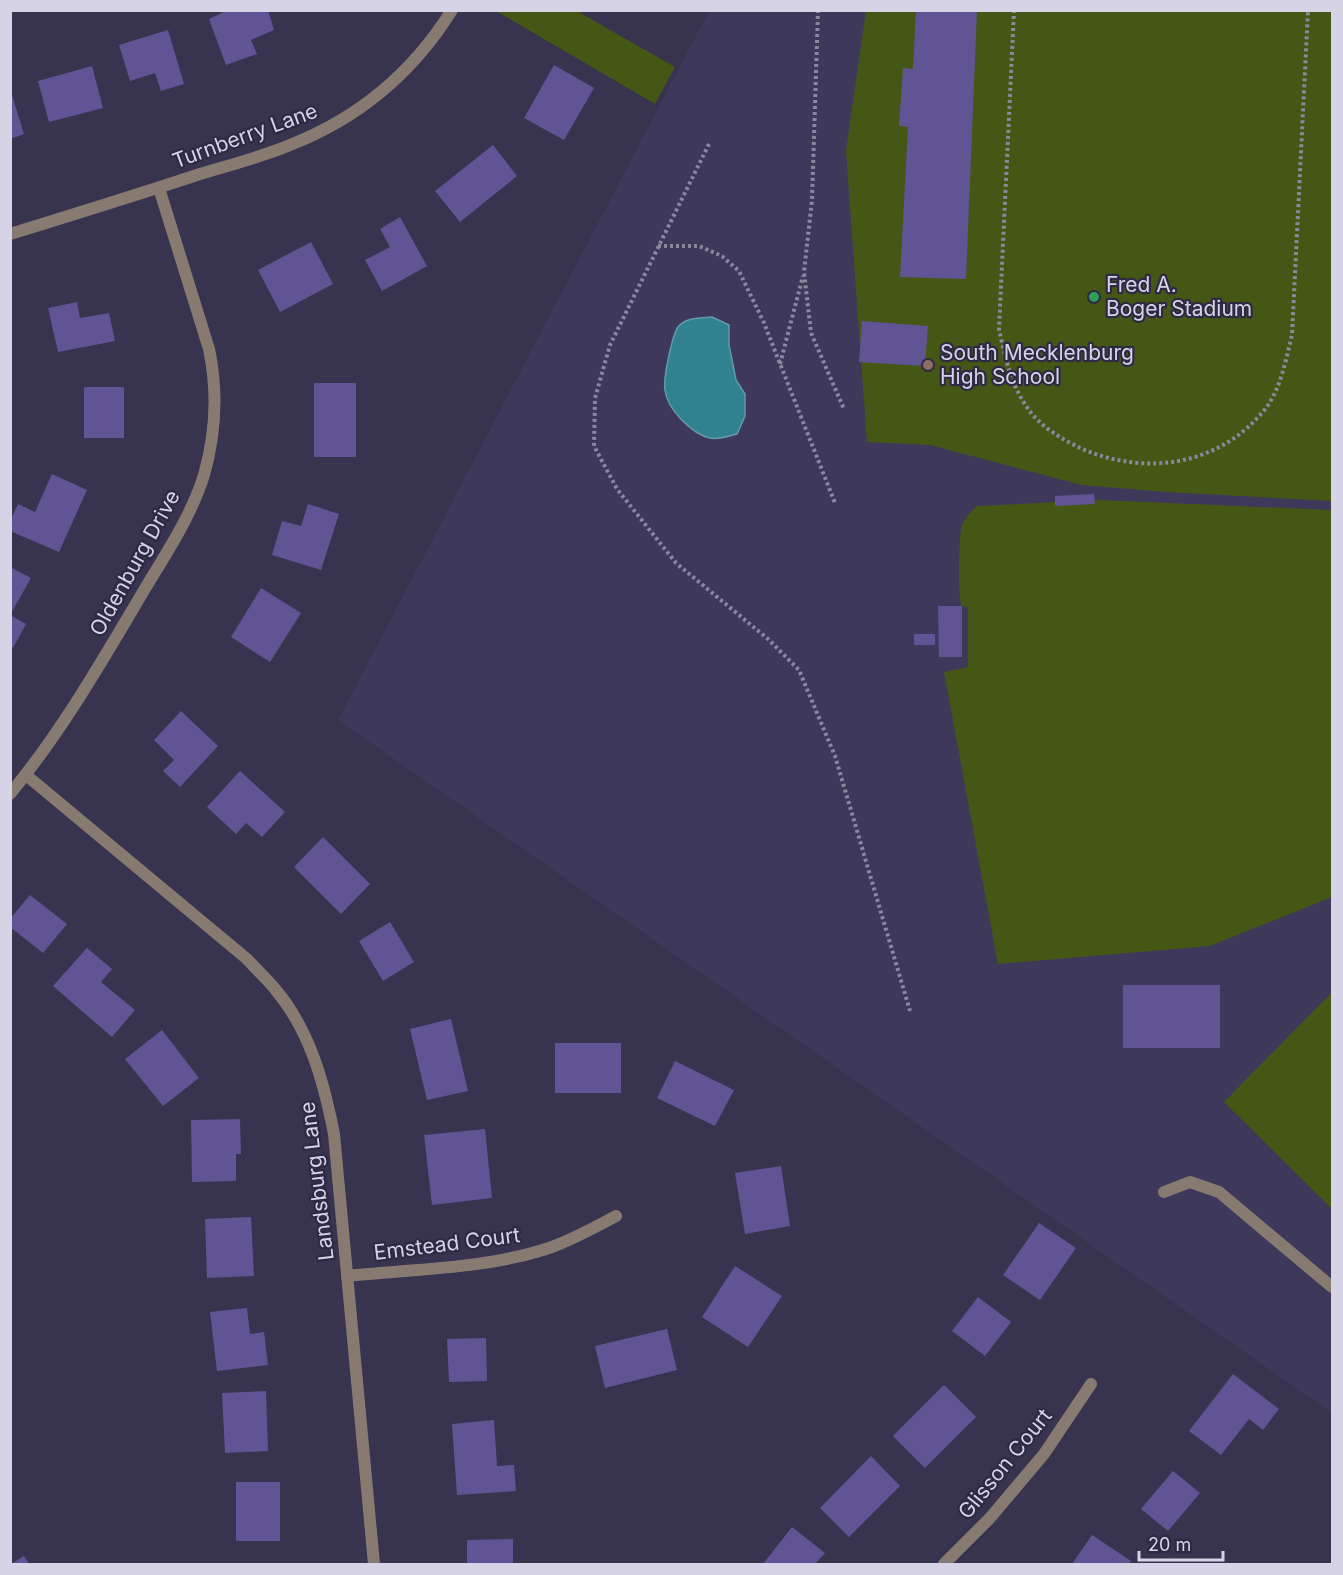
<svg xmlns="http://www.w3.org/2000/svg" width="1343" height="1575" font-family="Inter,sans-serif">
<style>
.built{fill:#3e385b}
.green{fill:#455715}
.water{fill:#318291;stroke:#629aaa;stroke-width:1.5}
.building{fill:#615494}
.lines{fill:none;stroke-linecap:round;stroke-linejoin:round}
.path{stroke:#8a879e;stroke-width:4;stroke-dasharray:3 3;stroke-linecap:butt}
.lane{stroke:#877a70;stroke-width:12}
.street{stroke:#877a70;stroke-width:12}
.leisure-dot{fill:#2e9e5b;stroke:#2e2944;stroke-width:2}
.education-dot{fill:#8d6e63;stroke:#2e2944;stroke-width:2}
.labels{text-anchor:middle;stroke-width:4.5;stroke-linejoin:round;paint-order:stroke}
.street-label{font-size:21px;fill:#d5d3e5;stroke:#2e2944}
.poi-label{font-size:21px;fill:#d5d3e5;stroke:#2e2944;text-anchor:start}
</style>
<rect width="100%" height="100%" fill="#38334f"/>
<!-- built -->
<polygon class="built" points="709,11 1332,11 1332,1413 338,720"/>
<!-- green -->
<g class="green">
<polygon points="496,11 577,11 675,67 655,104"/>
<polygon points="866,11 1332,11 1332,501 1166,492 1082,485 930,445 867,442 846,151"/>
<path d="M1100,500L1332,510V897L1210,946L998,964L944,672L968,667V607L962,606C957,600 959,533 962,525C965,518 972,511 977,506Z"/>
<polygon points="1332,992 1332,1209 1224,1102"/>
</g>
<!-- water -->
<path class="water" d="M712,317L729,325V345L736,380L745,394V416L737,434C729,436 718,440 710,438C692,434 667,409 665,390C663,379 672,336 678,327C686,317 701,318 712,317Z"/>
<!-- building -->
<g class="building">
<polygon points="228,10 268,10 274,30 251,40 257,54 226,65 209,19"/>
<polygon points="916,10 977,10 966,279 900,277 908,127 899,126 903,68 913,69"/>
<polygon points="168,30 184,84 161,91 155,73 130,81 119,45"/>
<polygon points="554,65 594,88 564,140 524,118"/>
<polygon points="92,66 103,108 49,122 38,81"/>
<polygon points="11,92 24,134 10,139 10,93"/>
<polygon points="493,145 517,176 460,222 435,191"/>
<polygon points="400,217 427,266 382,291 365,260 390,247 380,229"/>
<polygon points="311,242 333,284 280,312 258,270"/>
<polygon points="77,302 80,318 109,313 115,341 58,352 48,308"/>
<polygon points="862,321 928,326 925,366 859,362"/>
<rect x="314" y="383" width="42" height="74"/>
<rect x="84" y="387" width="40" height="51"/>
<polygon points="52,474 87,490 59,552 10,531 10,521 18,504 35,512"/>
<polygon points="1094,494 1095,504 1055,506 1055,496"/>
<polygon points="308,504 339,514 321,570 272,555 282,521 301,526"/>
<polygon points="10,567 31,578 10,615"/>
<polygon points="261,588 301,613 270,662 231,637"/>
<polygon points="938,606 962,606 962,657 939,657"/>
<polygon points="10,615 26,624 13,648 10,646"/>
<rect x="914" y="634" width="21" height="11"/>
<polygon points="181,711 218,746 180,787 163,771 174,760 154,740"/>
<polygon points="240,771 285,812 262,837 246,823 236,834 207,807"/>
<polygon points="323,837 370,884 341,914 294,867"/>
<polygon points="30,895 67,924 43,953 10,927 10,919"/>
<polygon points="390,922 414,962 383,981 359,941"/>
<polygon points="87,948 112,969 101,982 135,1010 112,1037 53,986"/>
<rect x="1123" y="985" width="97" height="63"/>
<polygon points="451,1019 468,1091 427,1100 410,1029"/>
<polygon points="162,1030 199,1078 163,1106 125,1059"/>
<rect x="555" y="1043" width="66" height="50"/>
<polygon points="675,1061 734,1090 715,1126 657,1098"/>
<polygon points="240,1119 241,1154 236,1154 236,1181 192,1182 191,1120"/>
<polygon points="485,1129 492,1198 432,1205 424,1135"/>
<polygon points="781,1166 790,1226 745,1234 735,1173"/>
<polygon points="251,1217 254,1276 207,1278 205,1219"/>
<polygon points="1039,1223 1076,1248 1040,1300 1003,1275"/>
<polygon points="735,1266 782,1296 748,1347 702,1317"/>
<polygon points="978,1297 1011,1322 985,1356 952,1331"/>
<polygon points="247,1308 250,1334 264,1332 268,1365 217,1371 210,1312"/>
<polygon points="667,1329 677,1370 605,1388 595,1346"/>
<polygon points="486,1338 487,1381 449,1382 447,1339"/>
<polygon points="1233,1374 1279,1409 1263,1430 1249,1419 1221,1455 1189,1431"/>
<polygon points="944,1385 976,1417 925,1468 893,1436"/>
<polygon points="266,1391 268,1451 225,1453 222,1393"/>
<polygon points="494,1420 497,1466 514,1465 516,1491 457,1495 452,1424"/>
<polygon points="871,1456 900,1486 849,1537 820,1508"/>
<polygon points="1173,1471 1200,1493 1168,1531 1141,1509"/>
<rect x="236" y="1482" width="44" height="59"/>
<polygon points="792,1527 825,1553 815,1564 763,1564"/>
<polygon points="1092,1535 1131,1561 1129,1564 1072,1564"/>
<polygon points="513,1539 513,1564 467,1564 467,1540"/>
<polygon points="24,1556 29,1564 11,1564"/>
</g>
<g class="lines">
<!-- path -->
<g class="path">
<polyline points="818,10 812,200 804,272 811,333 844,409"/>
<path d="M1014,10L999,329C1005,357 1011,386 1029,410C1041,427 1062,439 1080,448C1146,477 1220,466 1266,408C1281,388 1286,359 1292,335L1308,10"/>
<polyline points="709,144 610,345 595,398 594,446 617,489 676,563 768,639 799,670 835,756 910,1011"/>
<polyline points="658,246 699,246 722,256 739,271 764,323 835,503"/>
<polyline points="780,364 803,276"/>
</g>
<!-- lane -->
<polyline class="lane" points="1164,1192 1190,1182 1219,1192 1332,1287"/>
<!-- street -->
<g class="street">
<path d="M10,234C72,215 133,196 194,176C226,166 259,158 290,145C359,118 412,74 452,10"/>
<path d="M26,775L247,959C256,969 267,979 275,989C310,1030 324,1083 334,1134L374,1564"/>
<path d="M10,794C62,731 102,661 143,592C165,555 191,517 204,475C216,433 218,392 209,349L159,188"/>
<path d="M347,1276C413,1269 486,1269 549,1248C572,1240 594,1228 616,1216"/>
<polyline points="944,1564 990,1518 1044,1454 1091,1384"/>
</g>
</g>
<!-- markers -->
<circle class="leisure-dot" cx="1094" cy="297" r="6"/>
<circle class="education-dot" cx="928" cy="365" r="6"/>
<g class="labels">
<!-- street labels -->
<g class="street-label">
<text transform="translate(245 136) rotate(-20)" y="7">Turnberry Lane</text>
<text transform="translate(135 563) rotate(-61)" y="7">Oldenburg Drive</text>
<text transform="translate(317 1181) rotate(-97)" y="7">Landsburg Lane</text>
<text transform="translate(447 1244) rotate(-7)" y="7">Emstead Court</text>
<text transform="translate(1005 1464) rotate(-51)" y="7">Glisson Court</text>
</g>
<!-- poi labels -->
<g class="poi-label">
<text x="1106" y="292">Fred A.<tspan x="1106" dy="24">Boger Stadium</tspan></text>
<text x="940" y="360">South Mecklenburg<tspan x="940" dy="24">High School</tspan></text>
</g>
</g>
<!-- border -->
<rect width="1343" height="1575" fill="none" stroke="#d5d3e5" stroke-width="24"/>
<!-- scale -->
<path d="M1139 1551v9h84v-9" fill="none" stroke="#d5d3e5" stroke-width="3"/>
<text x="1148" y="1551" font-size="18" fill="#d5d3e5" stroke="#2e2944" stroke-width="4.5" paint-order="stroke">20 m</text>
</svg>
